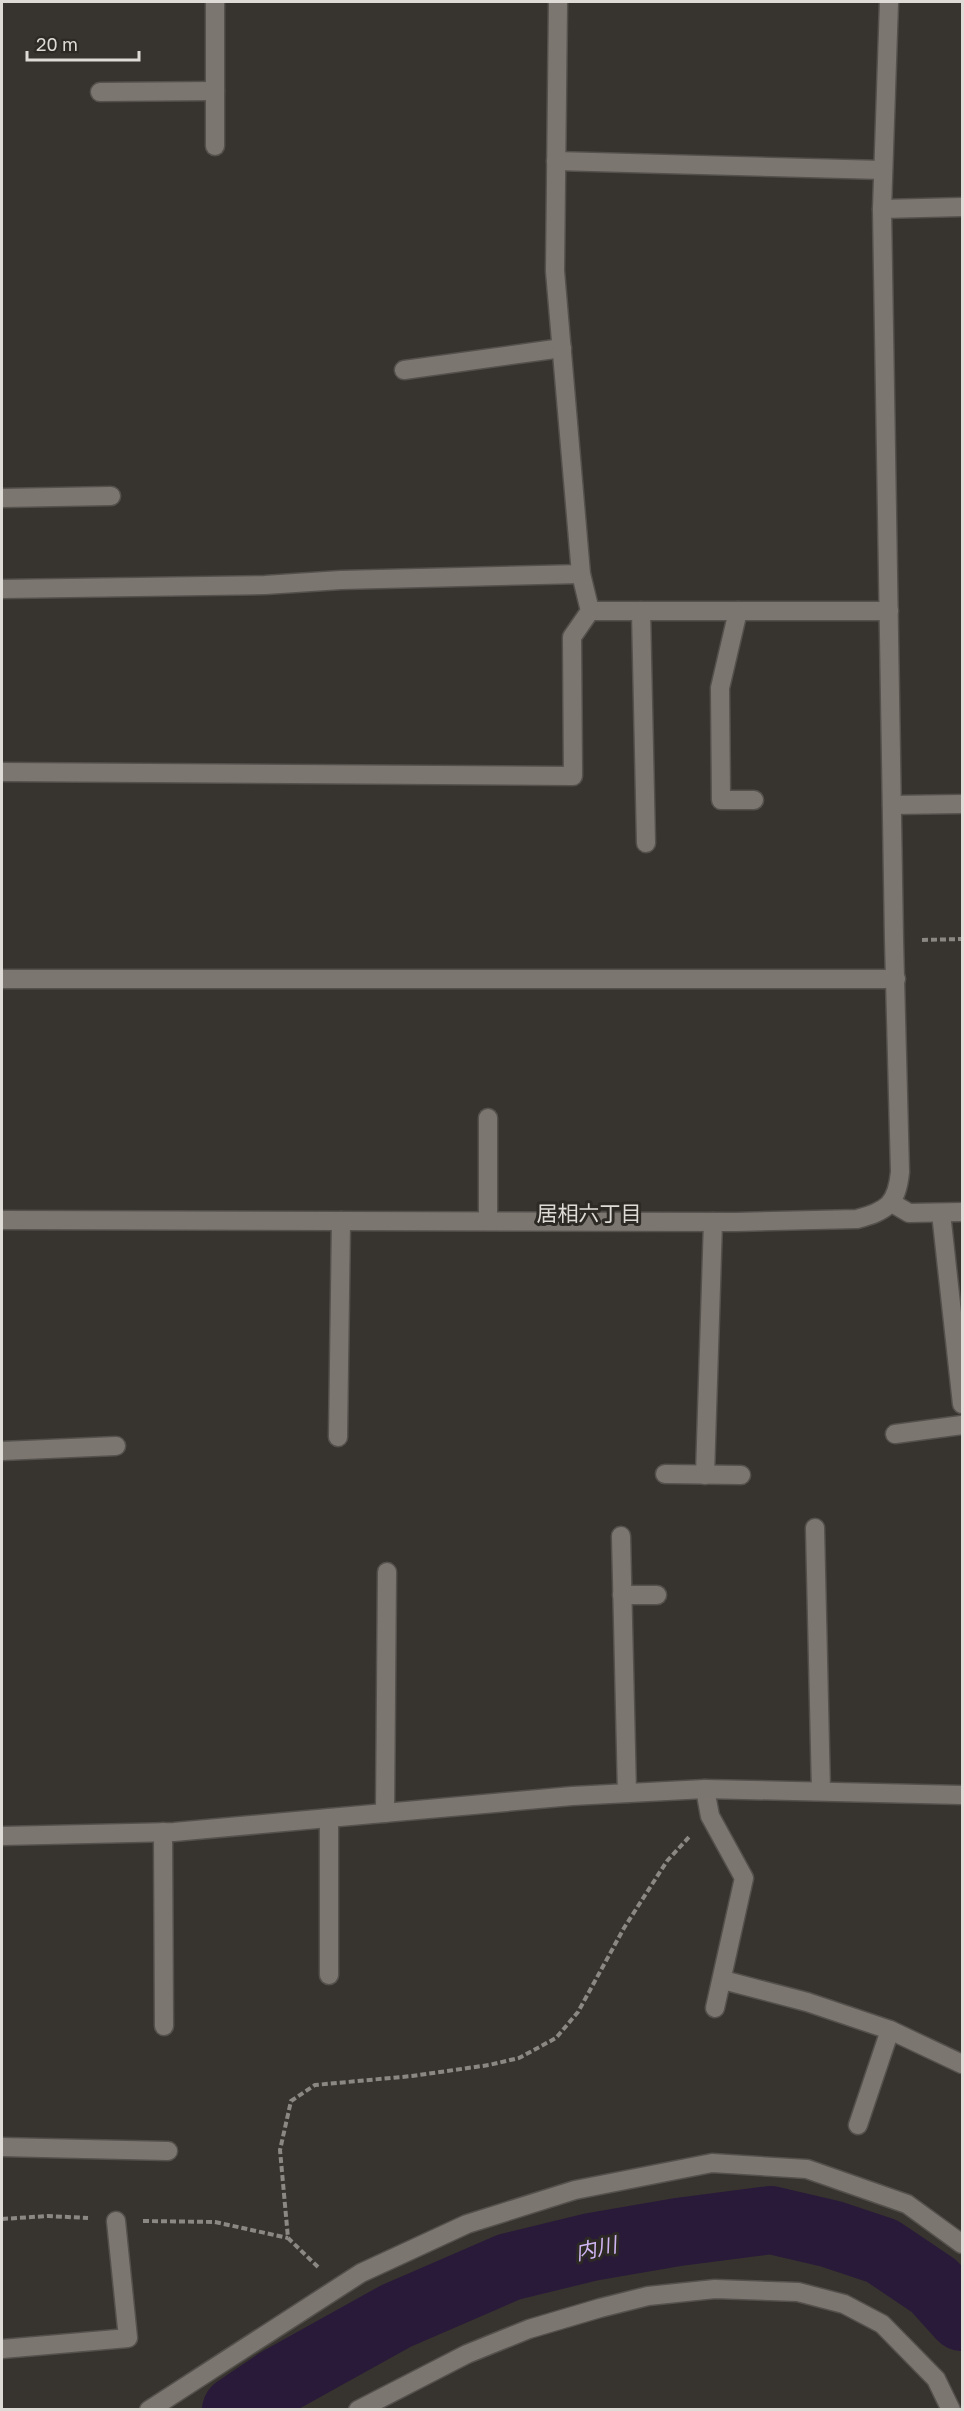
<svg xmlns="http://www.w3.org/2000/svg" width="964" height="2411" font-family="'Golos Text','Noto Sans JP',sans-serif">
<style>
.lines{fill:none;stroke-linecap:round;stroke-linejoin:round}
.river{stroke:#291a3a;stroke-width:68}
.minor-casing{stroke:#54504c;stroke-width:21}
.path{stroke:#8b8783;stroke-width:4;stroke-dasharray:6 3;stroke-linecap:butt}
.minor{stroke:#7c7670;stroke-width:18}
.labels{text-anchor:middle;stroke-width:6;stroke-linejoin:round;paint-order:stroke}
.neighbourhood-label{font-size:21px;fill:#dedbd7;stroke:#2d2924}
.water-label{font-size:21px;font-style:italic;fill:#d0b5f3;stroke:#2d2924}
</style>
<rect width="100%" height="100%" fill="#37332e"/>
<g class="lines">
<!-- river -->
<polyline class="river" points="236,2410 279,2381 396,2316 509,2267 591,2247 678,2232 771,2220 831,2234 882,2251 934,2286 962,2317"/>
<!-- minor casing -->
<g class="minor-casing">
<g id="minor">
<polyline points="100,92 215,91"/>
<polyline points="215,146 215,2"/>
<polyline points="556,161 882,170"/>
<polyline points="882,209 962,207"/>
<polyline points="404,370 562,348"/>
<polyline points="2,498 111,496"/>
<polyline points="2,589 265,585 341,580 581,574"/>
<polyline points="590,611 889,611"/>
<polyline points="641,611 646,843"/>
<polyline points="738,611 720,688 721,800 754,800"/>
<polyline points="2,772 573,776 572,637 590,611 581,574 555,271 558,2"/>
<polyline points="892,805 962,804"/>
<polyline points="2,979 896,979"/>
<polyline points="488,1118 488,1221"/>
<polyline points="892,1203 909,1213 962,1212"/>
<polyline points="941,1213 962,1404"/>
<path d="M2,1220L736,1222L857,1219C887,1211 897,1204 900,1172L894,940L882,209L889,2"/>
<polyline points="895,1434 962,1425"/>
<polyline points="338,1437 341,1221"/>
<polyline points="2,1451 116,1446"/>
<polyline points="665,1474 741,1475"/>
<polyline points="705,1475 713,1222"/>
<polyline points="815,1528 821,1791"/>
<polyline points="621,1536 627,1793"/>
<polyline points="622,1595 657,1595"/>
<polyline points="705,1789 710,1816 744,1878 715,2008"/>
<polyline points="385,1813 387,1572"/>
<polyline points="329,1818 329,1975"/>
<polyline points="163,1832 164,2026"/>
<polyline points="2,1836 174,1832 572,1796 705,1789 962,1795"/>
<polyline points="723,1980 807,2002 890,2030 962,2064"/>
<polyline points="858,2125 890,2030"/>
<polyline points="2,2147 168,2151"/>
<polyline points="2,2349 128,2338 116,2221"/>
<polyline points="149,2410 361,2273 467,2224 575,2190 712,2163 807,2169 907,2204 962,2244"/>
<polyline points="358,2410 467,2354 529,2329 600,2308 648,2296 715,2289 798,2292 844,2304 882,2324 936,2379 951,2410"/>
</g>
</g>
<!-- path -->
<g class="path">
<polyline points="922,940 962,939"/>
<polyline points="2,2219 48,2216 88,2218"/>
<polyline points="143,2221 215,2222 288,2238"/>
<polyline points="318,2267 288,2238 280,2150 291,2101 315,2085 412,2076 489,2065 519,2058 556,2038 578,2012 624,1928 667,1861 690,1836"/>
</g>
<!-- minor -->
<use href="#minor" class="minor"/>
</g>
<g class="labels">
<!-- neighbourhood labels -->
<g class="neighbourhood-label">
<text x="589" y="1221">居相六丁目</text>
</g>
<!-- water labels -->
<g class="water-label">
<text transform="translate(596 2249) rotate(-12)" y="7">内川</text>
</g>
</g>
<!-- border -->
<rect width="964" height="2411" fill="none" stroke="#dedbd7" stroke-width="6"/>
<!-- scale -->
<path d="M27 51v9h112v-9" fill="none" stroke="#dedbd7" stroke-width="3"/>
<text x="36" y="51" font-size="18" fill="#dedbd7" stroke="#2d2924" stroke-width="4.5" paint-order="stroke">20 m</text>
</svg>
